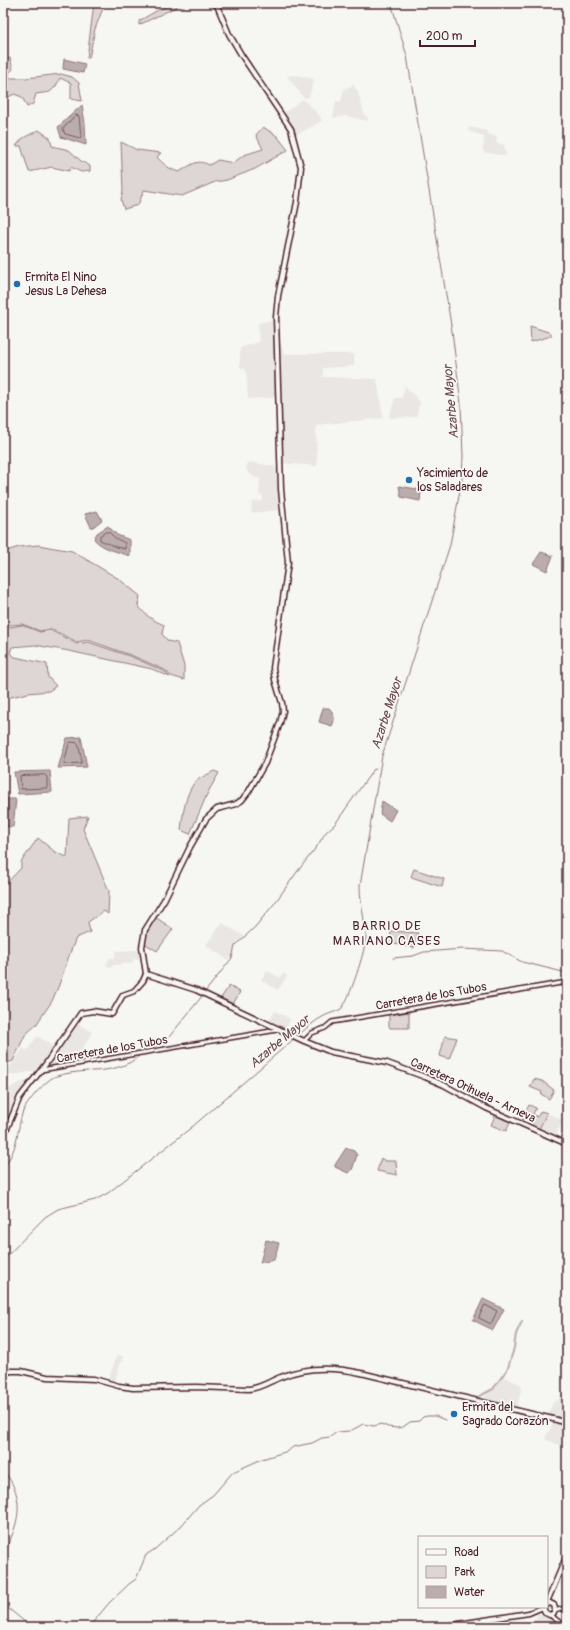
<svg xmlns="http://www.w3.org/2000/svg" width="570" height="1630" font-family="Pangolin,sans-serif">
<style>
.built{fill:#e9e6e3}
.green{fill:#ddd6d5;stroke:#947a80}
.water{fill:#bbadae;stroke:#8e747a}
.lines{fill:none;stroke-linecap:round;stroke-linejoin:round}
.shore{stroke:#77585f;stroke-width:1}
.stream{stroke:#8e747a;stroke-width:1}
.canal{stroke:#bbadae;stroke-width:2}
.minor-casing{stroke:#4a1f2b;stroke-width:6}
.major-casing{stroke:#4a1f2b;stroke-width:7}
.minor{stroke:#f6f6f2;stroke-width:3}
.major{stroke:#f6f6f2;stroke-width:4}
.poi-dot{fill:#1f6fb2;stroke:#f6f6f2;stroke-width:1.5}
.labels{text-anchor:middle;stroke-width:3.5;stroke-linejoin:round;paint-order:stroke}
.poi-label{font-size:12px;fill:#4a1f2b;stroke:#f6f6f2;text-anchor:start}
.street-label{font-size:12px;fill:#4a1f2b;stroke:#f6f6f2}
.water-label{font-size:13px;font-style:italic;fill:#6c4a52;stroke:#f6f6f2}
.neighbourhood-label{font-size:13px;letter-spacing:1px;fill:#4a1f2b;stroke:#f6f6f2}
</style>
<rect width="100%" height="100%" fill="#f6f6f2"/>
<filter id="ink" filterUnits="userSpaceOnUse"><feTurbulence type="fractalNoise" baseFrequency=".025" numOctaves="2"/><feDisplacementMap in="SourceGraphic" scale="8" xChannelSelector="R" yChannelSelector="G"/><feConvolveMatrix kernelMatrix="1 2 1 2 8 2 1 2 1" color-interpolation-filters="sRGB"/></filter>
<g filter="url(#ink)">
<!-- built -->
<g class="built">
<polygon points="296,75 314,79 309,97 304,98 287,76"/>
<polygon points="353,82 355,89 357,89 365,117 367,116 368,121 345,116 333,118 336,101 341,102 344,89 352,86"/>
<polygon points="303,99 319,115 322,121 296,135 283,114"/>
<polygon points="469,127 487,131 487,134 497,137 496,143 504,145 506,156 483,152 484,136 468,131"/>
<polygon points="274,320 284,354 354,354 354,366 323,368 323,377 377,379 383,418 316,425 317,466 281,463 279,397 248,399 246,370 240,367 240,348 259,342 258,323"/>
<polygon points="405,386 420,402 416,417 389,418 395,398 402,398"/>
<polygon points="248,462 273,466 277,469 279,510 251,513 252,502 263,501 263,496 259,495 260,479 254,477 246,470"/>
<polygon points="222,923 244,936 237,942 232,955 228,960 206,945"/>
<polygon points="141,950 141,957 139,957 139,959 133,959 133,963 113,965 111,968 106,965 110,958 115,958 116,951"/>
<polygon points="267,971 280,978 283,973 287,976 278,990 261,980"/>
<polygon points="275,1011 290,1019 287,1027 284,1029 268,1022"/>
<polygon points="76,1023 92,1032 76,1060 81,1063 12,1075 5,1074 23,1048 27,1051 37,1036 58,1049"/>
<polygon points="32,1079 15,1103 3,1134 3,1086 9,1089 17,1084"/>
<polygon points="547,1113 563,1120 555,1137 539,1129"/>
<polygon points="117,1355 123,1356 114,1383 108,1381"/>
<polygon points="504,1377 522,1385 517,1408 483,1399 486,1394"/>
<polygon points="565,1391 567,1392 567,1448 545,1439 554,1421 547,1415 554,1401 556,1402"/>
<polygon points="538,1614 545,1615 549,1619 550,1617 555,1619 564,1627 530,1627"/>
</g>
<!-- green -->
<g class="green">
<polygon points="94,3 105,3 95,29 89,58 87,58"/>
<polygon points="176,3 181,3 176,7 139,25 139,21 158,10"/>
<polygon points="10,58 13,69 9,73 9,78 26,78 61,74 72,77 79,83 82,101 71,99 71,83 60,78 56,86 50,92 36,94 33,104 27,107 22,97 14,94 7,98 3,96 3,59"/>
<path d="M263,127L277,136L288,150L255,169L227,180L215,182L182,196L144,190L138,205L124,209L121,200L123,191L121,142L137,150L161,153L157,157C164,165 169,169 179,172C190,166 197,158 209,165L218,160L233,163L244,155L263,149L256,135Z"/>
<polygon points="39,130 50,138 52,146 69,150 81,161 90,166 90,171 81,172 71,167 69,171 52,167 29,172 21,146 16,146 23,138"/>
<polygon points="530,326 551,333 551,336 531,342"/>
<path d="M38,545L72,551L119,579L140,596L138,605C145,616 153,620 164,625L162,634L168,641L177,643L184,666V680L171,676L165,670L133,656L88,640L77,642L51,629L40,631L22,624L11,625L3,622V552L19,547Z"/>
<polygon points="3,624 11,627 22,625 40,632 50,630 77,644 88,642 132,657 164,671 170,677 152,669 69,651 35,645 12,647 10,653 15,657 47,664 48,677 56,686 49,691 28,693 3,699"/>
<path d="M214,771L219,773L208,792L190,834L181,830C183,814 185,794 195,782C199,778 209,774 214,771Z"/>
<polygon points="88,816 83,829 109,891 108,914 104,911 88,922 90,932 76,938 70,953 59,985 52,1001 36,1025 25,1035 13,1061 3,1064 3,887 21,868 21,862 38,838 55,852 67,857 69,818"/>
<polygon points="414,869 444,879 442,887 411,877"/>
<polygon points="155,917 173,929 157,951 144,943 147,932"/>
<polygon points="391,931 418,933 414,948 390,943"/>
<polygon points="229,986 240,992 233,1004 221,998"/>
<polygon points="409,1012 409,1028 390,1028 389,1026 389,1015"/>
<polygon points="445,1036 457,1038 449,1059 440,1056"/>
<polygon points="534,1079 542,1081 554,1090 549,1099 541,1094 542,1092 530,1087"/>
<polygon points="529,1105 536,1108 533,1114 537,1117 541,1111 547,1113 539,1129 528,1124 531,1117 526,1115 524,1120 522,1119"/>
<polygon points="496,1114 511,1121 506,1131 491,1125"/>
<polygon points="381,1158 385,1161 396,1161 397,1175 377,1171"/>
</g>
<!-- water -->
<g class="water">
<polygon points="64,59 85,64 83,73 63,69"/>
<polygon points="82,105 85,123 86,145 61,137 58,127"/>
<polygon points="399,486 417,489 421,492 420,501 401,497"/>
<polygon points="97,511 102,520 93,527 91,527 85,514"/>
<path d="M108,526L117,535L130,540V556C119,552 102,549 94,539L97,533Z"/>
<polygon points="541,552 553,556 547,571 533,564"/>
<path d="M323,708H329C334,713 336,719 332,726L319,722Z"/>
<polygon points="81,737 87,767 58,768 67,738"/>
<polygon points="50,771 52,792 18,794 14,772"/>
<polygon points="3,799 16,799 13,827 3,826"/>
<polygon points="382,801 396,810 390,821 380,814"/>
<polygon points="346,1148 354,1151 357,1155 352,1170 348,1173 335,1167 335,1165"/>
<polygon points="266,1240 279,1243 274,1260 260,1263"/>
<polygon points="483,1299 504,1309 493,1330 473,1320"/>
</g>
<g class="lines">
<!-- shore -->
<g class="shore">
<polygon points="76,115 79,116 81,137 80,138 65,134 63,129"/>
<polygon points="106,532 109,532 115,538 125,543 125,549 116,547 100,540 100,536"/>
<polygon points="71,742 78,743 82,761 81,763 66,764 64,763 69,744"/>
<polygon points="45,775 47,777 47,788 21,789 20,776"/>
<polygon points="485,1305 497,1311 491,1324 479,1318"/>
</g>
<!-- stream -->
<g class="stream">
<polyline points="319,843 326,832 335,824 373,770 376,769"/>
<polyline points="393,958 413,956 424,952 463,949 502,951 522,962 567,973"/>
<polyline points="205,992 232,958 235,946 255,927 274,904 297,872 318,845"/>
<path d="M297,1036C306,1029 314,1021 324,1016C330,1013 336,1012 341,1009C349,1002 366,948 366,937C365,920 360,903 360,886L382,756L450,545L462,479L463,456L461,404L452,331L407,56L391,3"/>
<polyline points="169,1037 203,995"/>
<polyline points="149,1050 168,1038"/>
<path d="M91,1071C107,1071 129,1067 140,1055"/>
<path d="M3,1168C18,1149 16,1136 22,1114C25,1104 45,1081 54,1077C64,1073 77,1072 88,1071"/>
<polyline points="3,1260 45,1217 58,1209 95,1200 108,1193 192,1127 295,1038"/>
<polyline points="352,1430 363,1424 374,1426 381,1424 388,1427 397,1428 403,1427 410,1422 419,1421 423,1417 427,1416 435,1416 445,1420"/>
<path d="M3,1470C28,1500 18,1524 3,1556"/>
<polyline points="3,1604 31,1627"/>
<polyline points="89,1627 109,1603 129,1584 136,1579 146,1555 155,1549 181,1526 199,1505 213,1495 233,1472 262,1459 288,1451 293,1447 312,1443 322,1438 330,1437 337,1432 350,1431"/>
</g>
<!-- canal -->
<polyline class="canal" points="476,1398 493,1389 508,1368 514,1348 516,1334 522,1321"/>
<!-- minor casing -->
<g class="minor-casing">
<g id="minor">
<polyline points="304,1041 312,1033 325,1028 332,1022 567,982"/>
<polyline points="41,1070 277,1030 279,1029"/>
<polyline points="555,1611 567,1607"/>
<polyline points="550,1615 566,1627"/>
</g>
</g>
<!-- major casing -->
<g class="major-casing">
<g id="major">
<polyline points="146,974 196,990 304,1041 331,1052 387,1063 425,1077 444,1085 486,1108 567,1144"/>
<polyline points="3,1138 20,1097 45,1065 81,1013 93,1011 112,1014 123,995 134,991 143,981 146,974 142,947 145,930 164,900 190,847 206,819 217,809 236,804 242,800 249,791 265,763 280,723 283,711 282,703 275,680 273,668 288,563 281,489 276,317 278,296 297,202 301,167 291,129 242,56 229,34 216,3"/>
<path d="M3,1374L11,1371H21L47,1377L94,1379L119,1386L133,1388L196,1387L249,1389C261,1388 270,1381 281,1377C307,1366 334,1367 361,1373L557,1420L567,1424"/>
<polyline points="547,1602 567,1555"/>
<path d="M544,1607C543,1611 546,1614 550,1615L554,1613L555,1609L554,1605L550,1603L547,1604"/>
<polyline points="439,1627 529,1613 543,1607"/>
</g>
</g>
<!-- minor -->
<use href="#minor" class="minor"/>
<!-- major -->
<use href="#major" class="major"/>
</g>
</g>
<!-- markers -->
<g class="poi-dot">
<circle cx="17" cy="284" r="4"/>
<circle cx="409" cy="480" r="4"/>
<circle cx="454" cy="1414" r="4"/>
</g>
<g class="labels">
<!-- poi labels -->
<g class="poi-label">
<text x="25" y="281">Ermita El Nino<tspan x="25" dy="14">Jesus La Dehesa</tspan></text>
<text x="417" y="477">Yacimiento de<tspan x="417" dy="14">los Saladares</tspan></text>
<text x="462" y="1411">Ermita del<tspan x="462" dy="14">Sagrado Corazón</tspan></text>
</g>
<!-- street labels -->
<g class="street-label">
<text transform="translate(431 996) rotate(-10)" y="4">Carretera de los Tubos</text>
<text transform="translate(112 1049) rotate(-10)" y="4">Carretera de los Tubos</text>
<text transform="translate(473 1090) rotate(25)" y="4">Carretera Orihuela - Arneva</text>
</g>
<!-- water labels -->
<g class="water-label">
<text transform="translate(450 402) rotate(-95)" y="5">Azarbe Mayor</text>
<text transform="translate(386 713) rotate(-72)" y="5">Azarbe Mayor</text>
<text transform="translate(279 1041) rotate(-40)" y="5">Azarbe Mayor</text>
</g>
<!-- neighbourhood labels -->
<g class="neighbourhood-label">
<text x="387" y="930">BARRIO DE<tspan x="387" dy="15">MARIANO CASES</tspan></text>
</g>
</g>
<!-- margin -->
<rect width="570" height="1630" fill="none" stroke="#f6f6f2" stroke-width="16"/>
<rect x="8" y="8" width="554" height="1614" fill="none" stroke="#4a1f2b" stroke-width="1.5" filter="url(#ink)"/>
<!-- legend -->
<rect x="418" y="1536" width="130" height="72" fill="#f6f6f2" stroke="#b1a0a2"/>
<rect x="426" y="1549" width="20" height="6" fill="#f6f6f2" stroke="#b1a0a2"/>
<text x="454" y="1556" font-size="12" fill="#4a1f2b">Road</text>
<rect x="426" y="1566" width="20" height="12" fill="#ddd6d5" stroke="#b1a0a2"/>
<text x="454" y="1576" font-size="12" fill="#4a1f2b">Park</text>
<rect x="426" y="1586" width="20" height="12" fill="#bbadae" stroke="#b1a0a2"/>
<text x="454" y="1596" font-size="12" fill="#4a1f2b">Water</text>
<!-- scale -->
<path d="M420 40v6h55v-6" fill="none" stroke="#4a1f2b" stroke-width="2"/>
<text x="426" y="40" font-size="12" fill="#4a1f2b" stroke="#f6f6f2" stroke-width="3" paint-order="stroke">200 m</text>
</svg>
